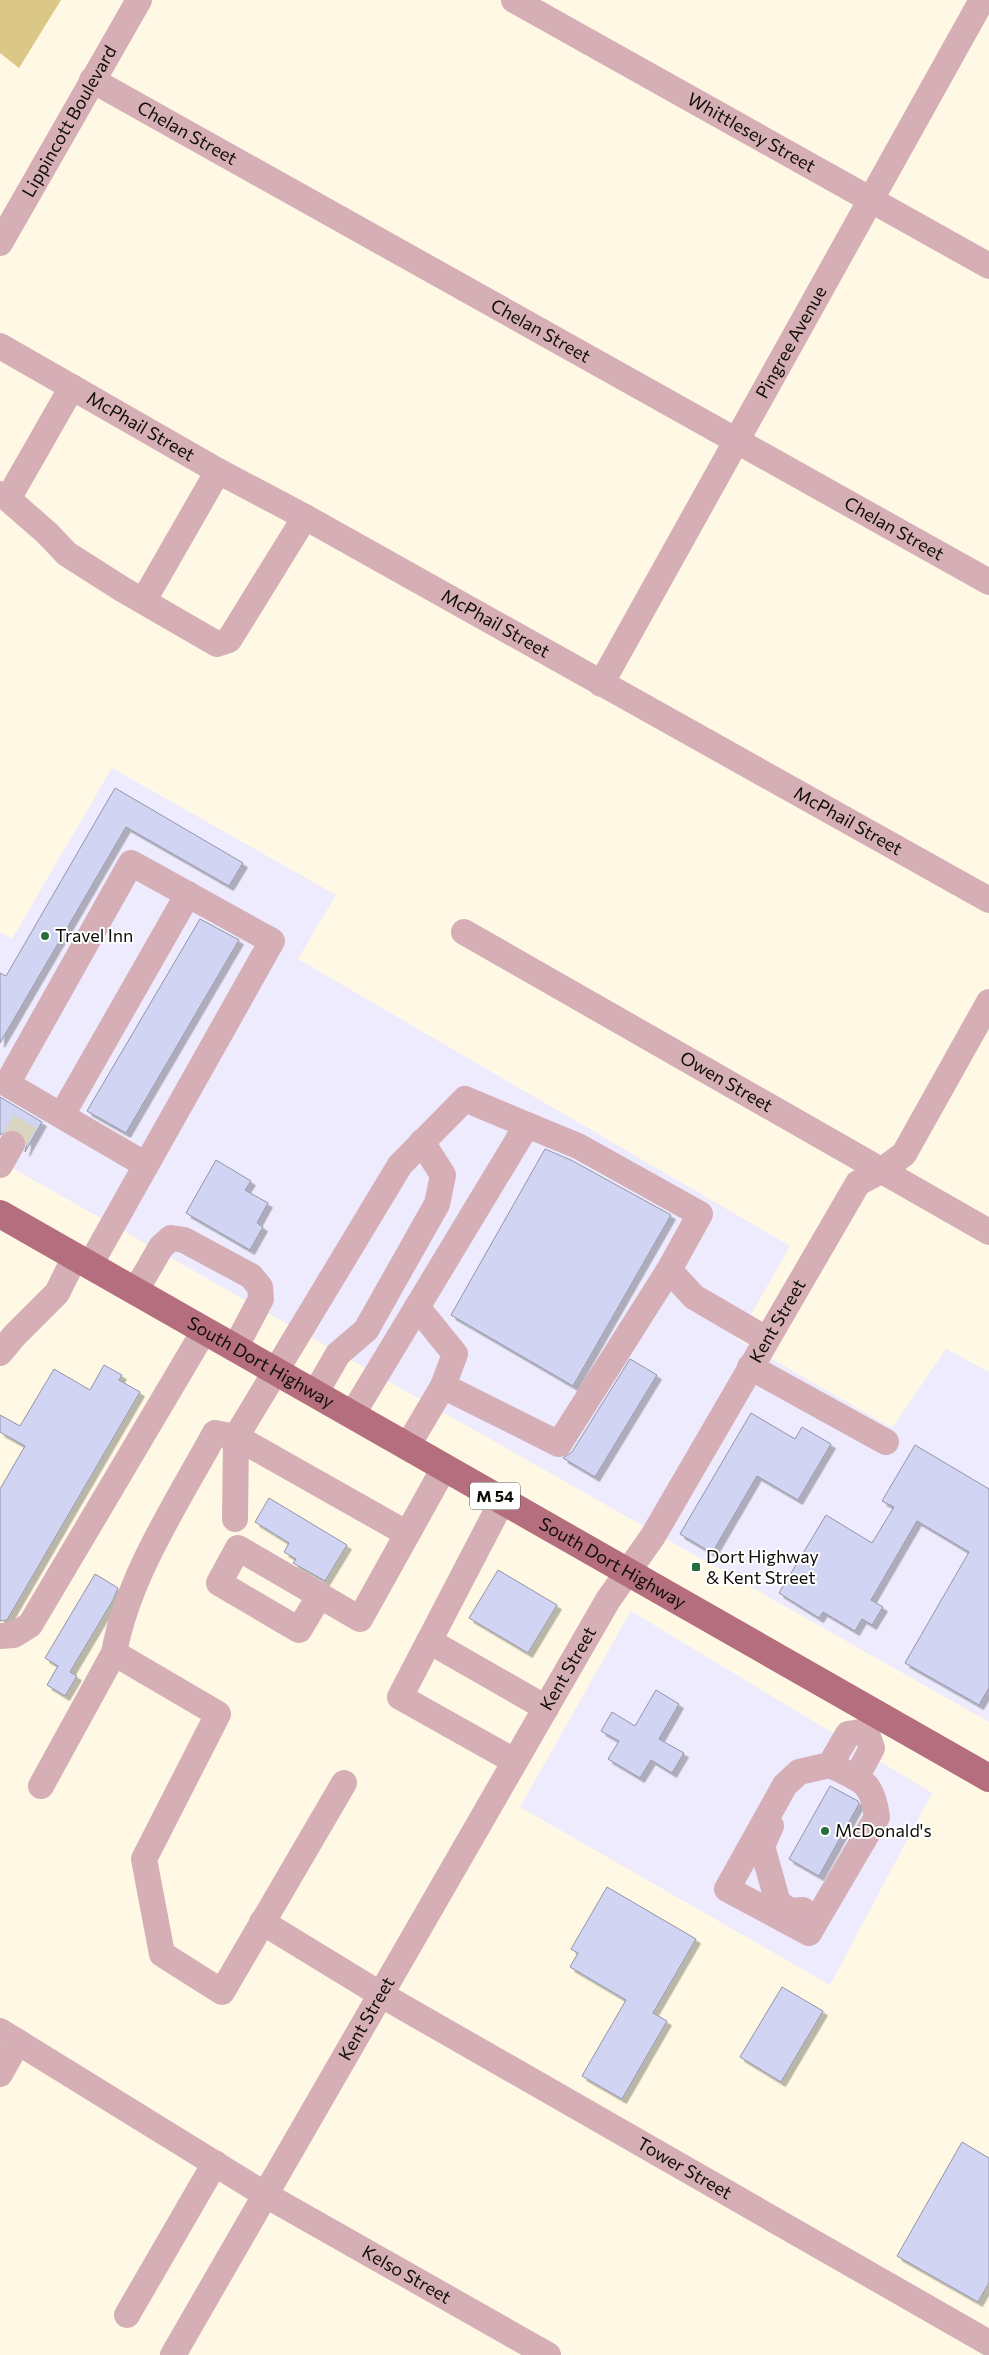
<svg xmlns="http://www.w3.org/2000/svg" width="989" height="2355" font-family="Commissioner,sans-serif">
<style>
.commercial{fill:#edebfd}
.green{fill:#dcc886}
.building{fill:#d1d4f3;stroke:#9394a7;filter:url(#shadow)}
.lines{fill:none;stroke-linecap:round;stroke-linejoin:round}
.minor-tunnel{stroke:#dad5c3;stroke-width:26;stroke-dasharray:26 13;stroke-linecap:butt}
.minor{stroke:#d6aeb6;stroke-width:26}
.major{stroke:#b46e7e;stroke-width:28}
.poi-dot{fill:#266f3d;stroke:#fff;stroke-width:2}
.labels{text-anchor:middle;stroke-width:4;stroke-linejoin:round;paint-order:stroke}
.shield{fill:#fff;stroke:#575651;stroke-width:1}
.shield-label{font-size:16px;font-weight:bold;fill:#0f0d07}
.street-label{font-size:18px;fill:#0f0d07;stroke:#fff}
.poi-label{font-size:18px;fill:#0f0d07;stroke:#fff;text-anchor:start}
</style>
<defs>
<filter id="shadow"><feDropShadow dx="4.5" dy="4.5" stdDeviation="0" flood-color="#0004"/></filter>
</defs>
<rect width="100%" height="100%" fill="#fef8e4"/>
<!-- commercial -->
<g class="commercial">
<polygon points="112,768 336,895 298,959 790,1246 737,1339 892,1428 946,1349 989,1372 989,1722 0,1161 0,932 12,939"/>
<polygon points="631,1611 932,1793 830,1985 520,1807"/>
</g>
<!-- green -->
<polygon class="green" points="0,0 61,0 19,68 0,53"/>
<!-- building -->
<g class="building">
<polygon points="115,788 243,863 229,886 126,827 0,1043 0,973 6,976"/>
<polygon points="200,919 239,940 126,1133 87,1111"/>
<polygon points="0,1097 42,1122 25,1152 27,1143 25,1136 20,1131 11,1129 0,1135"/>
<polygon points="545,1149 571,1160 671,1215 573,1386 451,1315"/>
<polygon points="216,1160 251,1181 245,1190 268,1203 257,1223 263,1227 250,1250 186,1213"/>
<polygon points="630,1359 657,1375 595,1477 563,1458 572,1452"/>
<polygon points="104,1365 122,1375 119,1380 140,1392 7,1620 0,1621 0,1489 25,1446 0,1432 0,1415 20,1426 54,1369 90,1390"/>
<polygon points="751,1413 795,1439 802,1427 831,1444 798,1500 757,1476 712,1553 680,1534"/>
<polygon points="915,1445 989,1489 989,1688 979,1705 905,1663 969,1552 917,1521 871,1600 883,1607 872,1625 862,1619 855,1631 823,1612 819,1618 779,1593 826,1515 872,1543 894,1507 882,1501"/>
<polygon points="269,1498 347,1545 325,1581 293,1563 296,1559 284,1552 289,1543 255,1522"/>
<polygon points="498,1570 557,1605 528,1653 469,1618"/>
<polygon points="95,1574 118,1588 113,1600 70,1672 77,1676 65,1696 47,1685 58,1666 45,1658"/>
<polygon points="656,1690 679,1704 659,1739 684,1753 672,1773 651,1760 640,1778 608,1759 619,1741 601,1731 612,1712 635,1726"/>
<polygon points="830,1786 858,1801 859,1804 819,1876 789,1859"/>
<polygon points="607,1887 696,1939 653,2013 667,2021 622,2099 582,2076 626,2000 570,1967 578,1953 571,1949"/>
<polygon points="782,1987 823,2011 781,2082 740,2057"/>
<polygon points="962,2142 989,2158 989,2283 978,2302 897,2256"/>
</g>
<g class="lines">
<!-- minor-tunnel -->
<polyline class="minor-tunnel" points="12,1144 30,1114"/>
<!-- minor -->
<g class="minor">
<path id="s1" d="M514,0L989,266"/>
<path id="s2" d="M92,80L989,582"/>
<path id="s3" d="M0,243L139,0"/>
<path id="s4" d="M0,346L218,471L305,517L989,900"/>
<polyline points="0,494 8,499 72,387"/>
<polyline points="8,499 47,533 67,554 122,589 217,644 229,640 305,517"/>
<polyline points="144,600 218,471"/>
<path id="s5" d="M601,684L982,0"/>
<path id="s6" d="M464,932L989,1232"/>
<polyline points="62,1115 188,894"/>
<polyline points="0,1165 12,1144"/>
<polyline points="90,1265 272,941 131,863 7,1084 146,1165"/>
<polyline points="135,1292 161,1247 171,1238 184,1240 251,1276 260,1287 261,1299 235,1348"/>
<polyline points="417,1307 455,1354 443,1386"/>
<polyline points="0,1353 14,1336 57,1293 75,1257"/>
<polyline points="750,1367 886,1442"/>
<polyline points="315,1394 338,1354 366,1330 437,1204 443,1175 422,1142"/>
<polyline points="352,1415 527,1125 578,1146 700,1214 669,1270 694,1297 766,1339"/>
<polyline points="407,1447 443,1386 559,1444 669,1270"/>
<polyline points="502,1501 400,1697 514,1761"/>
<polyline points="235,1519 236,1437 400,1165 465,1099 527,1125"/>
<polyline points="320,1595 299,1630 219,1583 238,1548 360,1619 444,1468"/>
<polyline points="0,1636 14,1635 30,1625 204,1331"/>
<polyline points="429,1641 546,1708"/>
<path d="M830,1765C861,1780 872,1780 877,1817L809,1933L727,1889L785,1785L799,1772L830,1765L848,1734L866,1731"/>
<polyline points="856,1778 872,1748 866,1731 874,1715"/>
<path d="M344,1783L222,1992L162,1954L144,1859L218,1714L114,1653C128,1576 178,1501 215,1433L236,1437L406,1533"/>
<polyline points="41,1786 114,1653"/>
<polyline points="771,1826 762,1846 778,1903 791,1911 803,1910"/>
<path id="s7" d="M262,1922L380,1994L989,2343"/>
<path id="s8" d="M0,2031L264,2194L548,2355"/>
<polyline points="0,2074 18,2042"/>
<polyline points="127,2315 215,2163"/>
<path id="s9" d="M173,2355L608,1600L653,1536L858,1183L881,1171L904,1154L989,1002"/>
</g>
<!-- major -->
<path class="major" id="s10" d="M0,1214L989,1778"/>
</g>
<!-- markers -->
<g class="poi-dot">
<circle cx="45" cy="936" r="5"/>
<rect x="691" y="1562" width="10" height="10" rx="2.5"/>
<circle cx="825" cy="1831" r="5"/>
</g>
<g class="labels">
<!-- shield labels -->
<rect class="shield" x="470" y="1482.5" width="50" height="27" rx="4"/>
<g class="shield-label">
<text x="495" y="1502">M 54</text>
</g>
<!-- street labels -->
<g class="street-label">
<text dy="6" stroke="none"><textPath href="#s3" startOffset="140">Lippincott Boulevard</textPath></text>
<text dy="6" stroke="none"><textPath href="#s1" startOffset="272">Whittlesey Street</textPath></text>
<text dy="6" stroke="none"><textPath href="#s2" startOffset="109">Chelan Street</textPath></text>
<text dy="6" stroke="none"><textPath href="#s2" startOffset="514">Chelan Street</textPath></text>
<text dy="6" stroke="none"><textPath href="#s5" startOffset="391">Pingree Avenue</textPath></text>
<text dy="6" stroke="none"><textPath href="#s4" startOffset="162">McPhail Street</textPath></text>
<text dy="6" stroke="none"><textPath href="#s2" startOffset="919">Chelan Street</textPath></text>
<text dy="6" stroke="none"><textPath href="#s4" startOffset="568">McPhail Street</textPath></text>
<text dy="6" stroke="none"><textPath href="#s4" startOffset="972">McPhail Street</textPath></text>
<text dy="6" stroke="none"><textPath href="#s6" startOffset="302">Owen Street</textPath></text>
<text dy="6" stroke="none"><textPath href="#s9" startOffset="1198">Kent Street</textPath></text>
<text dy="6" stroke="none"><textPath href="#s10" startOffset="300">South Dort Highway</textPath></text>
<text dy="6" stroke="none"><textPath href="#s10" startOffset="705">South Dort Highway</textPath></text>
<text dy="6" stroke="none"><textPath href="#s9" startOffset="792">Kent Street</textPath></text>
<text dy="6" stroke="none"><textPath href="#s9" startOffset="388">Kent Street</textPath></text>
<text dy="6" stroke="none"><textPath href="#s7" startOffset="489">Tower Street</textPath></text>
<text dy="6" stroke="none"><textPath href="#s8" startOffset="474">Kelso Street</textPath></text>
</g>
<!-- poi labels -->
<g class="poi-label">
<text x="55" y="942">Travel Inn</text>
<text x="706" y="1563">Dort Highway<tspan x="706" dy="21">&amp; Kent Street</tspan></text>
<text x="835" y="1837">McDonald's</text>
</g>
</g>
</svg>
